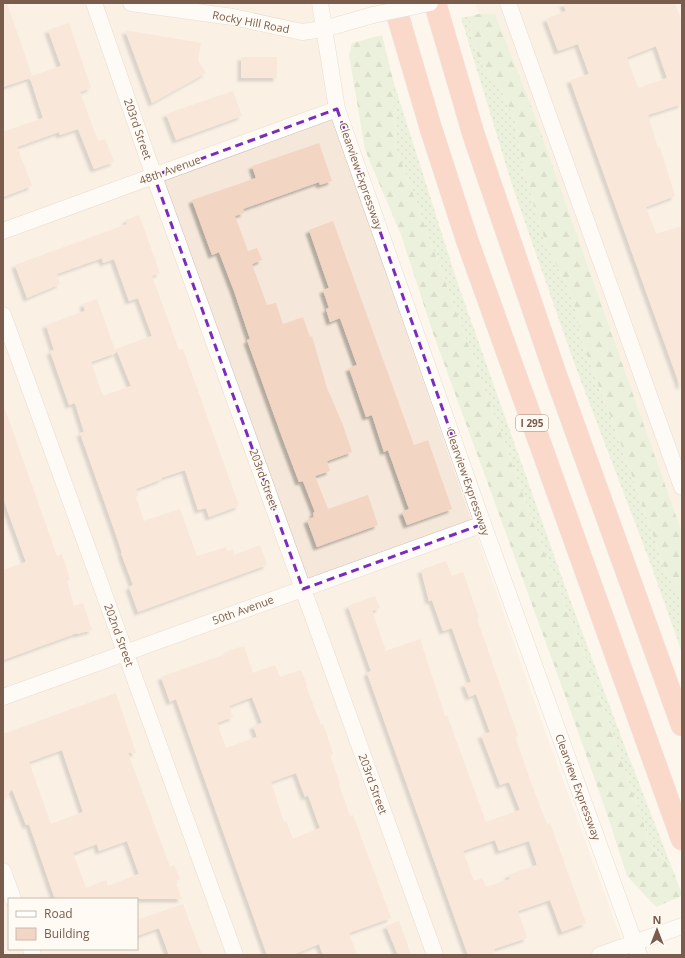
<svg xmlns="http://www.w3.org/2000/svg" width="685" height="958" font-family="'Open Sans',sans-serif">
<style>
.residential{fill:#f5e8da;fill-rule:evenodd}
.grass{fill:url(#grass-dots)}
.forest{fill:url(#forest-firs)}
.building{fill:#f3d5c3;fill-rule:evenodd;filter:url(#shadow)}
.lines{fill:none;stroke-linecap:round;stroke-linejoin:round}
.minor-casing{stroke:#d1beb0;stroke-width:17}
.highway-casing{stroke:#dad1cd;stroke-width:23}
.minor{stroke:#fff;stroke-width:16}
.highway{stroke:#f7b7a3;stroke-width:22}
.minor-bridge-casing{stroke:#d1beb0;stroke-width:17;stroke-linecap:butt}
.minor-bridge{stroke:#fff;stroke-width:16}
.marked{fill:none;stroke:#7b2cbf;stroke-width:3;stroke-dasharray:8 5;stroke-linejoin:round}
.labels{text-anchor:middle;stroke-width:3;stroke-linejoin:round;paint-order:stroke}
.shield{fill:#fffaf3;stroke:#a28b7f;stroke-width:1}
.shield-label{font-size:10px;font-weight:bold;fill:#7a5c4d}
.street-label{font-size:11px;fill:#7a5c4d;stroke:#fffaf3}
</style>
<defs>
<pattern id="grass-dots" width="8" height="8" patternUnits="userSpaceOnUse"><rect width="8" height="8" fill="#d8ecc9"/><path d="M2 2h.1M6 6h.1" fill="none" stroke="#b4c2a5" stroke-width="1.8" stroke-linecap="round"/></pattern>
<pattern id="forest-firs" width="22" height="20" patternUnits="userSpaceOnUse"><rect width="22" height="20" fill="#d8ecc9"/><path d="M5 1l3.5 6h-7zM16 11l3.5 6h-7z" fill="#b4c2a5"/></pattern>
<filter id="shadow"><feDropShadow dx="-3.5" dy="3.5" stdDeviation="1" flood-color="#0004"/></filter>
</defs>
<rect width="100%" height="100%" fill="#fdf6ec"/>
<!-- residential -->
<g class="residential">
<path d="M3,3H311L332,118L532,695L627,955H3ZM9,899H137V949H9Z"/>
<polygon points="475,3 682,3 682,565"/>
</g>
<!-- grass -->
<g class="grass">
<polygon points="471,16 470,33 479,61 502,91 515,121 524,172 546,244 573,298 583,345 619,439 665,570 682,602 682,653 648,557 573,360 513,188 461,18"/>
<polygon points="393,80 457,281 565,586 622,739 672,868 651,845 584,653 536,530 396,147"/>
</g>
<!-- forest -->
<g class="forest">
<polygon points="478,14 495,14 533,111 682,533 682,602 665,570 619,439 583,345 573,298 546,244 524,172 515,121 502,91 479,61 470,33 471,16"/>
<polygon points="382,35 393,80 396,147 536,530 584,653 651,845 672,868 682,894 682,896 656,907 627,876 609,820 566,698 434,336 401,235 365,150 349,55 352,43"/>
</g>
<!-- building -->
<g class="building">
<polygon points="3,3 7,3 32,76 61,66 48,30 69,23 91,88 80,92 98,141 105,139 114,162 94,169 78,129 60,135 59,132 17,147 32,186 3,197 3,132 43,118 30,78 3,87"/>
<path d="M563,3H675L682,22V104L648,115L658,148L660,147L675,196L646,207L656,234L682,226V385L680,386L570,80L589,74L578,44L558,51L546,19L566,11ZM656,46L667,78L638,88L627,58L628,57Z"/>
<polygon points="125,30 201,43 198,60 206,73 152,103"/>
<rect x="241" y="57" width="36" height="21"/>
<polygon points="233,91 242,116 176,140 166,114"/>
<polygon points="319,143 332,181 320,185 319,182 243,209 244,213 235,216 248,251 257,248 262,260 252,264 267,305 276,303 283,324 303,317 310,337 312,336 327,388 343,425 352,452 327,461 330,471 315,476 328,509 368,495 378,525 317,547 307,520 314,517 313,513 315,512 303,481 299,482 282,437 247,340 250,339 234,291 219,252 212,255 192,200 256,178 252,166"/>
<polygon points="139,215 160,273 152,276 179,350 183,349 239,506 209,517 206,508 198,510 185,470 161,478 162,479 136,489 138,496 136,497 144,521 180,509 197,556 226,547 227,551 233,549 234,555 260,545 267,565 138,612 129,587 133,585 121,553 122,553 114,529 80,433 84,432 75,403 69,405 50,351 54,350 46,325 85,311 83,304 97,299 116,353 91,362 103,396 131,386 116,349 152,336 138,298 129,301 114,259 103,263 102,258 57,274 60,284 27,298 15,265 122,226 127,224 126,220"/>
<polygon points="333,221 414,445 428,440 452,509 407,525 402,512 409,509 388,450 384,452 372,415 366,417 349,368 357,365 340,318 330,322 326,309 329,308 323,290 329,288 309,230"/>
<polygon points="3,409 5,409 57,556 62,554 70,580 67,581 74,606 83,603 92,630 77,634 77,633 3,660 3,570 26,562 3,498"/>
<path d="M446,561L452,576L463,572L479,618L477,619L518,736L515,737L533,788L547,824L550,823L586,923L562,932L550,900L518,911L527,938L494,949L495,952L486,955H468L367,673L371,671L348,606L375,596L380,608L372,611L386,651L420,639L445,716L447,715L486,822L520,810L509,782L500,785L488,753L481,735L490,732L476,694L469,697L464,684L471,682L452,628L443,631L432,600L429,601L421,570ZM495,840L499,851L529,841L537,865L508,875L510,879L486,887L482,878L474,881L463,851Z"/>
<path d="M244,646L253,673L275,665L280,677L301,670L307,685L306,686L321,725L323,724L333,753L330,756L340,784L339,785L350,816L353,815L391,918L349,933L357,955H323L319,944L293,955H267L176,699L170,702L161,677L229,653L228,651ZM252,697L262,723L253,726L257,737L226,748L217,723L233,717L229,706ZM296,773L305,797L308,795L320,828L293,839L286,821L284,822L271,782Z"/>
<path d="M116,693L136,753H128L170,867L174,865L180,879L175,881L182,899H55L29,824L26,825L12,789L3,801V734ZM62,750L83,812L51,824L29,762ZM127,841L139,874L108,886L106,880L86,888L73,853L97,844L99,851Z"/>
<polygon points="183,904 202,955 169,955 159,928 137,936 137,920"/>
<polygon points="399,921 411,955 398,955 386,926"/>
</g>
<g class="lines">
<!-- minor casing -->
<g class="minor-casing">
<g id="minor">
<polyline points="94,3 154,176 435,955"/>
<polyline points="131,3 233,17 302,32 324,29 373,15"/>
<polyline points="320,3 337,109 483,524 639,955"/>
<polyline points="508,3 682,487"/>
<polyline points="3,231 337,109"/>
<polyline points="3,315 235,955"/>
<polyline points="3,697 483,524"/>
<polyline points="3,871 13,899"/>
<polyline points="31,949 33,955"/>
<polyline points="600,955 682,926"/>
</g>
</g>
<!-- highway casing -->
<g class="highway-casing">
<g id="highway">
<polyline points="394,3 431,129 467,240 682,839"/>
<polyline points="435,3 474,136 555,373 682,725"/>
</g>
</g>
<!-- minor -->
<use href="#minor" class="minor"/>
<!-- highway -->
<use href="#highway" class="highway"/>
<!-- minor-bridge casing -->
<g class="minor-bridge-casing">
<polyline id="minor-bridge" points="373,15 430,3"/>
</g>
<!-- minor-bridge -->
<use href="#minor-bridge" class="minor-bridge"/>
</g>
<!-- marked area -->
<path d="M0 0H685V958H0ZM337,109L483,524L303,589L154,176Z" fill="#fdf6ec" fill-opacity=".55" fill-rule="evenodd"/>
<path class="marked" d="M337,109L483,524L303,589L154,176Z"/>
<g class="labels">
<!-- shield labels -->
<rect class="shield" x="516" y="415" width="32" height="16" rx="3"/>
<g class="shield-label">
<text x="532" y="427">I 295</text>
</g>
<!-- street labels -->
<g class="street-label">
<text transform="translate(251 22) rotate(11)" y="4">Rocky Hill Road</text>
<text transform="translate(138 129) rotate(71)" y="4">203rd Street</text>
<text transform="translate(170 170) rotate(-20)" y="4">48th Avenue</text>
<text transform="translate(361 176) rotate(71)" y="4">Clearview Expressway</text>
<text transform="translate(264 479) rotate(70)" y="4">203rd Street</text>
<text transform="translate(468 482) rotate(71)" y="4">Clearview Expressway</text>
<text transform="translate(243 610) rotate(-20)" y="4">50th Avenue</text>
<text transform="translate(119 635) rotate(70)" y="4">202nd Street</text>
<text transform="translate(373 784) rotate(70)" y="4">203rd Street</text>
<text transform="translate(578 787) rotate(70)" y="4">Clearview Expressway</text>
</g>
</g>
<!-- border -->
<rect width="685" height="958" fill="none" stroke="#7a5c4d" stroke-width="8"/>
<!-- legend -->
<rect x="8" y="898" width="130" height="52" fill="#fffaf3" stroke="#cabbb1"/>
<rect x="16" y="911" width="20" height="6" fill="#ffffff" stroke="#cabbb1"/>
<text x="44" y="918" font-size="12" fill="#7a5c4d">Road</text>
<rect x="16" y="928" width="20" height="12" fill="#f3d5c3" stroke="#cabbb1"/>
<text x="44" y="938" font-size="12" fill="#7a5c4d">Building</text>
<!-- north arrow -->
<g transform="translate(657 930)" stroke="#fffaf3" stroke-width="3" paint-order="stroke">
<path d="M0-3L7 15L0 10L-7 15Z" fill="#7a5c4d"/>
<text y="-6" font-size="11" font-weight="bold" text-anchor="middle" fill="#7a5c4d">N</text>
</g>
</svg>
